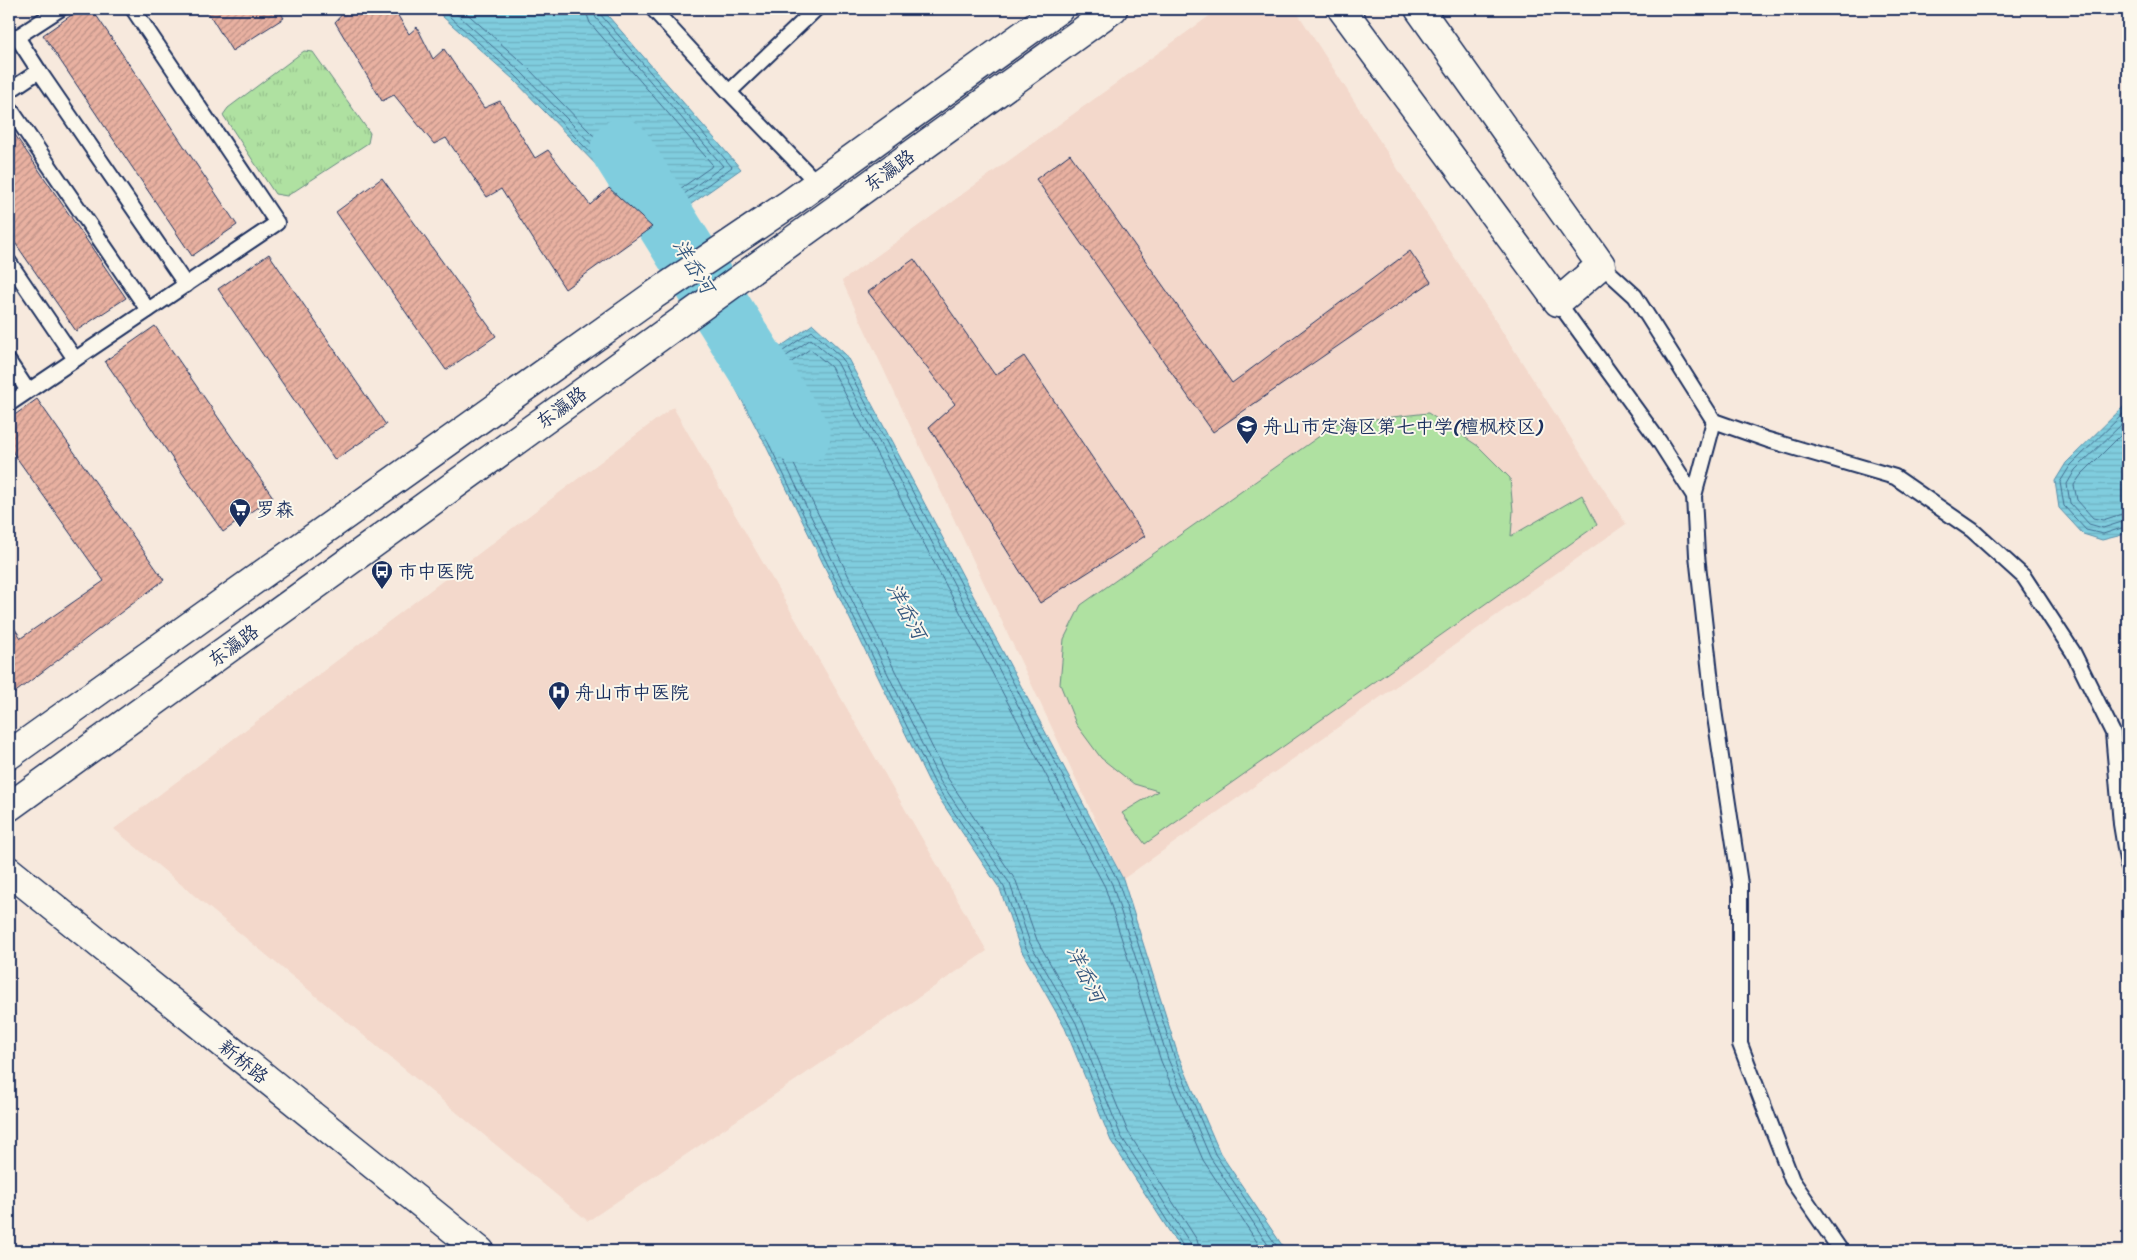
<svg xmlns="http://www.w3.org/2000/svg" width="2137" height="1260" font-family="Sriracha,'LXGW WenKai TC',sans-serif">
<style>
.built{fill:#f3d8cb}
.park{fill:url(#park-tufts);stroke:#658880}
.pitch{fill:#afe1a1;stroke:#658880}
.water{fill:url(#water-rules);stroke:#588eab}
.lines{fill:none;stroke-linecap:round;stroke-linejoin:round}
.shore{stroke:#436e91;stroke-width:1}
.river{stroke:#80cdde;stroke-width:61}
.building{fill:url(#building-hatch);stroke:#1b2f5e}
.lane-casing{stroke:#1b2f5e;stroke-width:18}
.street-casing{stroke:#1b2f5e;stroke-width:31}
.secondary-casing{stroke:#1b2f5e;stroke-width:31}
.lane{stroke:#fbf7ec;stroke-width:14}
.street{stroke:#fbf7ec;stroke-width:28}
.secondary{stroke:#fbf7ec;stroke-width:28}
.labels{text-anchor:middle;stroke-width:4;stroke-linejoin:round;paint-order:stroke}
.street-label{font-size:19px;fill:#1b2f5e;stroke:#fbf7ec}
.poi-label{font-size:19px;fill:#1b2f5e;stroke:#fbf7ec;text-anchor:start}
.water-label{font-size:20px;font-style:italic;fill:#34567e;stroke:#fbf7ec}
</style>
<defs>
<pattern id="park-tufts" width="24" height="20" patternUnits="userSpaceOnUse" patternTransform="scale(1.25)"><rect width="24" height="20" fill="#afe1a1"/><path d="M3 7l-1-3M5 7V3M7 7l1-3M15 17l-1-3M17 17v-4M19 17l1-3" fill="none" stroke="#96c18d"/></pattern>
<pattern id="water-rules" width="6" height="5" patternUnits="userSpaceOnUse" patternTransform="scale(1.25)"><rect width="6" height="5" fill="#80cdde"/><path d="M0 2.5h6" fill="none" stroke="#6eb0c1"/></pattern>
<pattern id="building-hatch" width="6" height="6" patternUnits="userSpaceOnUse" patternTransform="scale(1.25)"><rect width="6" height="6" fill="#e9b1a1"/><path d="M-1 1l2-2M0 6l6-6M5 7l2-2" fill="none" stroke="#bc9086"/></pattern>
</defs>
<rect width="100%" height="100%" fill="#f7e9dd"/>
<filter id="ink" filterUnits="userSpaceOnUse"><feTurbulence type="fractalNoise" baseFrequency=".02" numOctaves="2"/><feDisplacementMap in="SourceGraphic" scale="10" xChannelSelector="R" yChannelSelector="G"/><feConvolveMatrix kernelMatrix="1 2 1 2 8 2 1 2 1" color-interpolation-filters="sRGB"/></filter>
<g filter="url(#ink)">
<!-- built -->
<g class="built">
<polygon points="1219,9 1295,9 1626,524 1123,879 842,281"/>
<polygon points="673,407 987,951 588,1221 114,829"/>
</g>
<!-- park -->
<polygon class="park" points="304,51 313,52 370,133 368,143 287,196 275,194 223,115 228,108"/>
<!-- pitch -->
<polygon class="pitch" points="1428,413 1478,446 1510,478 1513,511 1511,536 1582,495 1597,525 1145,844 1122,813 1158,791 1134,784 1101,758 1076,724 1060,684 1064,639 1081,605 1338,423"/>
<!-- water -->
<g class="water">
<polygon points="434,9 602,9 741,169 660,226 606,175 513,79"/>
<polygon points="813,324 846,355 1123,879 1178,1055 1220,1153 1286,1251 1182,1251 1111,1141 1065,1028 1020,948 1000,889 931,786 767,448 736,389 743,373"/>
<polygon points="2128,402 2128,529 2122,535 2102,540 2083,534 2059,508 2055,481 2066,463"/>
</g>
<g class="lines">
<!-- shore -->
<g class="shore">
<polyline points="441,9 516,76 609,172 661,219 732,167 600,14 599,9"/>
<polyline points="451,9 520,71 614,167 662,210 723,166 596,18 593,9"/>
<polyline points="462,9 526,66 619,162 663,201 711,167 712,164 590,23 585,9"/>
<polyline points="2128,409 2070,466 2060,482 2064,506 2086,530 2103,534 2128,526"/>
<polyline points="2128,418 2075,470 2067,484 2070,503 2089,524 2103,528 2128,520"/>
<polyline points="2128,428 2081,475 2074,485 2077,500 2093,518 2103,520 2128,512"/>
<polyline points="1186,1251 1116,1139 1070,1026 1025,946 1004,887 935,784 742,389 747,376 812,331 842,358 1118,881 1174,1056 1215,1154 1280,1251"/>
<polyline points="1192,1251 1190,1243 1121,1136 1076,1023 1030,943 1010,884 940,781 749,389 752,380 811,339 837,362 1112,884 1168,1059 1210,1157 1272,1251"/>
<polyline points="1200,1251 1197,1240 1128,1132 1082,1020 1037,940 1016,881 947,777 757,389 759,385 810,349 831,367 1105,887 1161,1061 1203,1160 1263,1251"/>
</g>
<!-- river -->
<polyline class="river" points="621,149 800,435"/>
</g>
<!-- building -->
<g class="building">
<polygon points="80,9 92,9 237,225 192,256 43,35"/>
<polygon points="206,9 278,9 284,18 232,51"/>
<polygon points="347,9 394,9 409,34 417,27 433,59 444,49 484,108 500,101 535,158 548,150 590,205 609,188 652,227 565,289 501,189 487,197 446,138 434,144 394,95 382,101 335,22"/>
<polygon points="9,126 126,298 76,331 9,234"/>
<polygon points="1070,154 1232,383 1410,251 1431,282 1213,432 1036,179"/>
<polygon points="382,178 496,336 446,370 336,212"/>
<polygon points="269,254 386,425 335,460 218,289"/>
<polygon points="914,259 995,375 1024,356 1145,536 1040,603 929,427 955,404 868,292"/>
<polygon points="155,326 273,497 223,532 105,361"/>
<polygon points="37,399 164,580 9,697 9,620 21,638 104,581 9,447 9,419"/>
</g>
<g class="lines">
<!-- lane casing -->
<g class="lane-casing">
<g id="lane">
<polyline points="653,9 729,92"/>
<polyline points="816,9 729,92 817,183"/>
<polyline points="39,71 186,285"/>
<polyline points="9,91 39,71 17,37 60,9"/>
<polyline points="9,107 148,310"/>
<polyline points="9,262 75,359"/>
<polyline points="1601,265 1635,296 1714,421 1768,440 1895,477 1972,530 2024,577 2073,652 2113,733 2121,824 2128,866"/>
<polyline points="1558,302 1659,441 1694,496 1697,555 1714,710 1740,884 1740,1044 1792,1180 1841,1251"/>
<polyline points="9,362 28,391"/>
<polyline points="9,404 277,223 133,9"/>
<polyline points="1694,496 1714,421"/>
</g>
</g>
<!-- street casing -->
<g class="street-casing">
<polyline id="street" points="1342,9 1558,302 1601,265 1419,9"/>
</g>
<!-- secondary casing -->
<g class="secondary-casing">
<g id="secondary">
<polyline points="9,755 654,295 789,204 1059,9"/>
<polyline points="9,807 1113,9"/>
<polyline points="9,871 480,1251"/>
</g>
</g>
<!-- lane -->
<use href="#lane" class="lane"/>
<!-- street -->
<use href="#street" class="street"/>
<!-- secondary -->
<use href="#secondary" class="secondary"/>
</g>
</g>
<!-- icons -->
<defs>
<g id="school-pin" transform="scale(1.125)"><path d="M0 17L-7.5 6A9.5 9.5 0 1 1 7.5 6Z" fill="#1b2f5e" stroke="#fbf7ec"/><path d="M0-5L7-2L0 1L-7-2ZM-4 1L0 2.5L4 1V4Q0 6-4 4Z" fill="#fff"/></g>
<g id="supermarket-pin" transform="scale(1.125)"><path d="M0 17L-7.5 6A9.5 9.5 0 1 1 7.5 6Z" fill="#1b2f5e" stroke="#fbf7ec"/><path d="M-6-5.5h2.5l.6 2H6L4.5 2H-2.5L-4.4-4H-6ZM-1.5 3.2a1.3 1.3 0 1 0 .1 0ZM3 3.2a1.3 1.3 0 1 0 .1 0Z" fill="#fff"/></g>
<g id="bus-pin" transform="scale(1.125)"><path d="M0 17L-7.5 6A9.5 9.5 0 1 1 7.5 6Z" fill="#1b2f5e" stroke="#fbf7ec"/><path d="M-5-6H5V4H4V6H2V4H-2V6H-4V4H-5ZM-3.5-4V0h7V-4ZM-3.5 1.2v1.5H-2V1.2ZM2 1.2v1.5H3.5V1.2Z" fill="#fff"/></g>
<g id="hospital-pin" transform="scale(1.125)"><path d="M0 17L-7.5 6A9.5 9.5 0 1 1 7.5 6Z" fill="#1b2f5e" stroke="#fbf7ec"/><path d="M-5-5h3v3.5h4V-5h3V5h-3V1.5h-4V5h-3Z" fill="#fff"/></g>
</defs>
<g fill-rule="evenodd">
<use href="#school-pin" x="1247" y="426"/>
<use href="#supermarket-pin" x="240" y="509"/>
<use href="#bus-pin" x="382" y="571"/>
<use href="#hospital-pin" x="559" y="692"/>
</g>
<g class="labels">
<!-- street labels -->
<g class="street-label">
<text transform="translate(889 170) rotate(-36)" y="7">东瀛路</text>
<text transform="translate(561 407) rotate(-36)" y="7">东瀛路</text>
<text transform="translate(233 645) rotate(-36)" y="7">东瀛路</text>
<text transform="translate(244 1061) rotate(39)" y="7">新桥路</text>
</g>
<!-- poi labels -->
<g class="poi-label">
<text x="1263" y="433">舟山市定海区第七中学(檀枫校区)</text>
<text x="256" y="516">罗森</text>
<text x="398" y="578">市中医院</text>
<text x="575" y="699">舟山市中医院</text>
</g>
<!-- water labels -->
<g class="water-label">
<text transform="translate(694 266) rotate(58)" y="7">洋岙河</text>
<text transform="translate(907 611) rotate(62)" y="7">洋岙河</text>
<text transform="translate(1086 974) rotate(64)" y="7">洋岙河</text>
</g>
</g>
<!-- margin -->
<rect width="2137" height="1260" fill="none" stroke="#fbf7ec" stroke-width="30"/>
<rect x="15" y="15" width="2107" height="1230" fill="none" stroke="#1b2f5e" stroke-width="2" filter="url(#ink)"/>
</svg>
